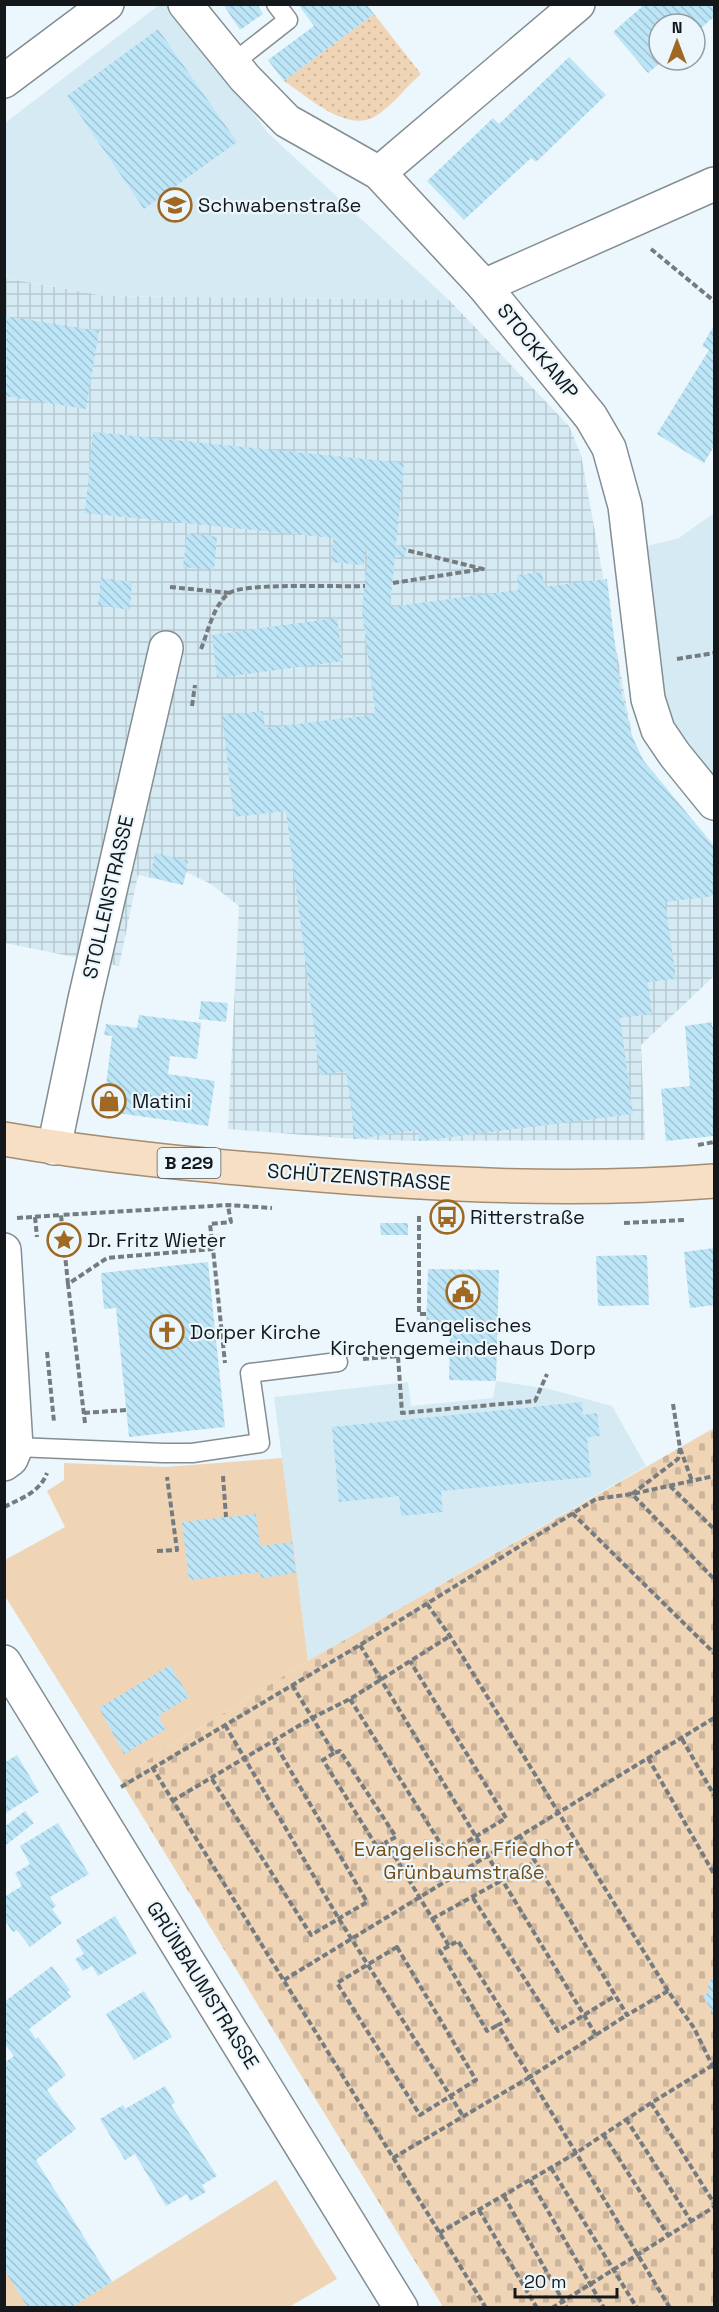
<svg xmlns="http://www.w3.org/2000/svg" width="719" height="2312" font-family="'Space Grotesk',sans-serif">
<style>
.built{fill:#d6eaf3}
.industrial{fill:url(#industrial-grid)}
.green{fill:#f0d4b6}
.cemetery{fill:url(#cemetery-stones)}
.park{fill:url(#park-dots)}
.building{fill:url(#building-back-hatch)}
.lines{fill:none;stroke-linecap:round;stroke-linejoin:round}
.lane-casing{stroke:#838e93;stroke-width:21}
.street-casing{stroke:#838e93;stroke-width:36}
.secondary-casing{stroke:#838e93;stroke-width:36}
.primary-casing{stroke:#a48c71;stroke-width:36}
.path{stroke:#757c80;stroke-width:4;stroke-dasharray:6 3;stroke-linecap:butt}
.lane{stroke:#fff;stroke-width:18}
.street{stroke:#fff;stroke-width:33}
.secondary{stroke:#fff;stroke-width:33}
.primary{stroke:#f7dfc6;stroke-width:33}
.labels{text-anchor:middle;stroke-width:4.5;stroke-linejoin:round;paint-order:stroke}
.shield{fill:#ebf7fc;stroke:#545b5e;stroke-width:1.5}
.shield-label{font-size:18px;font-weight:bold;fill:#14181a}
.poi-label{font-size:20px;fill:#14181a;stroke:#ebf7fc;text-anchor:start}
.street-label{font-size:20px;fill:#14181a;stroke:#ebf7fc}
.park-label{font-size:20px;fill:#774c15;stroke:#ebf7fc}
</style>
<defs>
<pattern id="industrial-grid" width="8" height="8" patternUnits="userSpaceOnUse" patternTransform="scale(1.5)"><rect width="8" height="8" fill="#d6eaf3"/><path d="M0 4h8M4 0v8" fill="none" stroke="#b7c8d0"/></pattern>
<pattern id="cemetery-stones" width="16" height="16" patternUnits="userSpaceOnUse" patternTransform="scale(1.5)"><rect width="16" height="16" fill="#f0d4b6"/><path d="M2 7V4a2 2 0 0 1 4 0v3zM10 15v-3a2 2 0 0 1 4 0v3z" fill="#cdb59c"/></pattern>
<pattern id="park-dots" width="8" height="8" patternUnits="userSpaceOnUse" patternTransform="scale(1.5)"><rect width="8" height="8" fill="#f0d4b6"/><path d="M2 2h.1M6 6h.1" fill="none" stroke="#cdb59c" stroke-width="1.8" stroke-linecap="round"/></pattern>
<pattern id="building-back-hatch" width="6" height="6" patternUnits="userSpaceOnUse" patternTransform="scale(1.5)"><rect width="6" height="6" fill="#bce5f7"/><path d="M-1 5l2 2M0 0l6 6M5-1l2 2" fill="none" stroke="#a1c4d3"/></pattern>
</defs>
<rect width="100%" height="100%" fill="#ebf7fc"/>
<!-- built -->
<g class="built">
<polygon points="159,5 169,5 193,32 268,133 449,300 105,296 5,278 5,123"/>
<polygon points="714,513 714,783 667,717 643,547 679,538"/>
<polygon points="496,1381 549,1389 612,1406 646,1466 308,1661 274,1397 408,1382 411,1406 493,1398"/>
</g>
<!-- industrial -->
<polygon class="industrial" points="4,278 105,296 449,300 569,426 581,455 632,736 643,760 714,846 714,976 641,1045 645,1140 419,1141 355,1139 228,1129 239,906 211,884 186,872 183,885 138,875 119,966 5,943"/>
<!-- green -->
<g class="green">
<polygon points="282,1458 308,1661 119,1778 5,1596 5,1560 65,1527 47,1491 64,1480 64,1463 166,1467"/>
<polygon points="276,2180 337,2279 289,2307 70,2308"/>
<polygon points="5,2269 28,2307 5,2307"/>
</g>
<!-- cemetery -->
<polygon class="cemetery" points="714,1428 714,2307 443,2307 119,1778 308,1661"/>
<!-- park -->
<path class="park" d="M374,14L421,74C406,87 392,106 376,116C347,134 307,96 284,81Z"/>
<!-- building -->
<g class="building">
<polygon points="223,4 257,4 263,14 240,30"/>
<polygon points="298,4 366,4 374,14 284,81 268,60 314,26"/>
<polygon points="645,4 714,4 714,17 695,33 695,24 659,24 659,60 664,60 648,73 613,32"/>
<polygon points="158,29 237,142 144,209 67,96"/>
<polygon points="569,57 606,95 536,162 531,158 464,220 427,181 493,118 499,124"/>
<polygon points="4,316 99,331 86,409 4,396"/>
<polygon points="714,325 714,446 704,463 657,434 709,350 702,346"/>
<polygon points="93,432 404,463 396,545 407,546 406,550 405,557 395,555 390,607 518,590 517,575 542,572 544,587 607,579 620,688 632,736 643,760 714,846 714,896 665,902 676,979 648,982 652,1014 620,1018 633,1114 419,1141 418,1130 355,1139 346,1071 320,1075 286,811 234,817 222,716 263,711 265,728 371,715 375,712 362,611 368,550 366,549 364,565 331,562 333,538 85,513"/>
<polygon points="187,533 217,537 214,570 183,567"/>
<polygon points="101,578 132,582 130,610 98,605"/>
<polygon points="337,618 343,661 217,678 212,635"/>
<polygon points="155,853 188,861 183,885 150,877"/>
<polygon points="201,1001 228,1003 226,1022 199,1019"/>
<polygon points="139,1015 201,1023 197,1059 170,1056 168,1074 215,1081 208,1126 111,1112 104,1102 112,1036 104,1035 106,1024 137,1028"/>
<polygon points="712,1022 712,1027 714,1027 714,1136 666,1141 661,1089 690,1086 685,1026"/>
<polygon points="380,1223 408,1223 408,1235 381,1235"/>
<polygon points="714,1248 714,1305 690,1308 684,1252"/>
<polygon points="647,1255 649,1305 598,1306 596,1256"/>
<polygon points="208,1262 225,1427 129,1437 116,1308 104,1309 101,1273"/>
<polygon points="428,1269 499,1270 496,1381 449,1380 450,1338 443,1338 444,1331 426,1330"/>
<polygon points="582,1402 583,1415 597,1413 600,1436 587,1437 591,1477 441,1491 443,1512 401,1516 399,1496 339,1502 332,1427"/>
<polygon points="256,1514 260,1546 292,1542 296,1573 261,1578 260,1572 189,1580 182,1522"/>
<polygon points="170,1665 189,1697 158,1716 166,1729 124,1754 99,1708"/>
<polygon points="17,1755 39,1792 4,1814 4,1763"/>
<polygon points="25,1811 34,1823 6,1845 4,1842 4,1827"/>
<polygon points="58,1823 89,1874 50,1897 56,1906 52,1909 62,1923 30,1947 17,1930 13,1932 4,1919 4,1897 22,1886 15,1873 30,1864 20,1846"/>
<polygon points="115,1916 137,1953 98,1976 92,1966 83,1971 75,1959 84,1954 76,1940"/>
<polygon points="52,1966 70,1990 67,1992 71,1997 29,2029 36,2039 38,2037 66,2075 47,2090 76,2129 36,2160 112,2282 70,2308 28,2308 4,2269 4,2063 14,2056 4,2043 4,2002"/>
<polygon points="714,1976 714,2015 703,1996 709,1992 708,1984"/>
<polygon points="144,1991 172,2037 134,2060 106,2014"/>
<polygon points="165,2086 175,2103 171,2105 217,2176 202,2185 206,2192 190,2201 187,2194 166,2206 135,2154 125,2160 100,2119 123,2105 125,2109"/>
</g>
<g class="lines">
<!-- lane casing -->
<g class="lane-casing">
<g id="lane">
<polyline points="233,63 288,20 276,4"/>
<polyline points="16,1447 163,1453 192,1453 260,1443 250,1373 338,1362"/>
</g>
</g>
<!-- street casing -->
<g class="street-casing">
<g id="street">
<polyline points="185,4 245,78 287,121 379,173 484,286 591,417 609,448 625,506 648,699 658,730 675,755 714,803"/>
<polyline points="4,81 107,4"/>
<polyline points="379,173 578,4"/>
<polyline points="484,286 714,184"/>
<polyline points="54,1148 85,999 166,648"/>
<polyline points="4,1662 401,2308"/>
</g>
</g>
<!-- secondary casing -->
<g class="secondary-casing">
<polyline id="secondary" points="4,1250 16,1447 11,1459 4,1464"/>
</g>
<!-- primary casing -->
<g class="primary-casing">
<path id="primary" d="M4,1139C101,1156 199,1165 297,1173C436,1185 576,1192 714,1181"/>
</g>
<!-- path -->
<g class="path">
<polyline points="651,249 714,301"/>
<polyline points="393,583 483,569 406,550"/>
<polyline points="170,587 231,593"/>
<path d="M201,649C208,632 214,602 231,592C249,583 339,587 365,586"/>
<polyline points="677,659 714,653"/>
<polyline points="192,706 195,685"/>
<polyline points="698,1145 714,1142"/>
<polyline points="419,1216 419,1314 426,1314"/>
<polyline points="35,1217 37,1237"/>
<polyline points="17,1218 61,1215"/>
<polyline points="624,1223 685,1220"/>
<polyline points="213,1249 210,1224 231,1222 228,1206"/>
<polyline points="68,1284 61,1215 228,1205 272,1208"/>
<polyline points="47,1352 54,1422"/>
<polyline points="363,1359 398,1356 402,1413 535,1401 547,1374"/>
<polyline points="673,1404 680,1448 692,1481"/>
<polyline points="84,1413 126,1410"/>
<polyline points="85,1423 68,1284 107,1258 213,1249 225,1363"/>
<polyline points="680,1448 678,1459 632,1494 714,1579"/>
<polyline points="223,1476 226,1517"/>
<polyline points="670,1486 714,1529"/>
<path d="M4,1507C22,1498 40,1492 47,1473"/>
<polyline points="572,1513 714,1653"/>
<polyline points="157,1551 177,1550 167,1477"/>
<polyline points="427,1604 450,1636 668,1991 694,2028 714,2069"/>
<polyline points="360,1645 596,2035"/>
<polyline points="292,1685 334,1753 340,1751 396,1837 386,1842 449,1946 458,1941 508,2020 498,2025 530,2077 627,2015"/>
<polyline points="350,1699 447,1854 506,1818 410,1661"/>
<polyline points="225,1725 339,1919 463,2116"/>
<polyline points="682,1739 714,1795"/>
<polyline points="334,1753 323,1760 377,1847 386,1842"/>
<polyline points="648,1758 714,1874"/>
<polyline points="152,1767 486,2308"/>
<polyline points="212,1779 311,1935 367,1902 274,1742"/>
<polyline points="121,1787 360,1645 596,1499 632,1494 714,1476"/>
<polyline points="172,1801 312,1718 350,1699 450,1636"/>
<polyline points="473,1898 558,2031 615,1996"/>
<polyline points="432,1919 535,1862"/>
<polyline points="449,1946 440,1951 487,2031 498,2025"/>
<polygon points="397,1947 476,2080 420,2115 337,1983"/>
<polyline points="284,1980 520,1836"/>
<polyline points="668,1991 627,2015 520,1836 714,1718"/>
<polyline points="651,2103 714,2203"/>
<polyline points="626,2119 691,2221"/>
<polyline points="603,2134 668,2235"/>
<polyline points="393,2158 530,2077 670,2308"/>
<polyline points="551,2168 637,2308"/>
<polyline points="530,2180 604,2308"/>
<polyline points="504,2196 567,2308"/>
<polyline points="479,2210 537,2308"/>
<polyline points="439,2233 576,2153 651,2103 713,2065"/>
<polyline points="552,2308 714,2207"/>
</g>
<!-- lane -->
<use href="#lane" class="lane"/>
<!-- street -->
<use href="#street" class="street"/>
<!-- secondary -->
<use href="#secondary" class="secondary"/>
<!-- primary -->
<use href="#primary" class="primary"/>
</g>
<!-- icons -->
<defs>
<g id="school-ring" transform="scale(1.725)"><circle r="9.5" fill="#ebf7fc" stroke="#9f6923" stroke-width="1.5"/><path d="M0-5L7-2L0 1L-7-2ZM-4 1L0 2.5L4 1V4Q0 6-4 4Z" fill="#9f6923"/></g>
<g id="shop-ring" transform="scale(1.725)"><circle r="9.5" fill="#ebf7fc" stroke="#9f6923" stroke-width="1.5"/><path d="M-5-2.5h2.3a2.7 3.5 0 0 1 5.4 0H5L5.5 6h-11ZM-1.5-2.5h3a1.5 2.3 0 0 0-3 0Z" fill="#9f6923"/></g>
<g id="bus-ring" transform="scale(1.725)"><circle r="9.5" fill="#ebf7fc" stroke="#9f6923" stroke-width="1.5"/><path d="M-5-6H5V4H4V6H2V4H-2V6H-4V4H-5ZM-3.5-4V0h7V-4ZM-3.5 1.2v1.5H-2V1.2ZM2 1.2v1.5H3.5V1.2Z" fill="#9f6923"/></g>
<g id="sight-ring" transform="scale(1.725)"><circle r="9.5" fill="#ebf7fc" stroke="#9f6923" stroke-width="1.5"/><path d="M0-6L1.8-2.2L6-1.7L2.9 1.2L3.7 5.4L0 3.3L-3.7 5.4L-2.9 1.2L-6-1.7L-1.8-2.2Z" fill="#9f6923"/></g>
<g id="civic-ring" transform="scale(1.725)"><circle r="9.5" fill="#ebf7fc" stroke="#9f6923" stroke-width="1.5"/><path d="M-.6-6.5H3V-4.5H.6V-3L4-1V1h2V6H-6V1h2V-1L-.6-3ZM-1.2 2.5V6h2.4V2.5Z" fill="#9f6923"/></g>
<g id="church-ring" transform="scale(1.725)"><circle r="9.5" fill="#ebf7fc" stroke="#9f6923" stroke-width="1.5"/><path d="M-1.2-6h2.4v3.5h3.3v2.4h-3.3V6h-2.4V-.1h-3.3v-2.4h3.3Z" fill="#9f6923"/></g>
</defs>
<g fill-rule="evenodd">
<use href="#school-ring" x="175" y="205"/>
<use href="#shop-ring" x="109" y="1101"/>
<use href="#bus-ring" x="447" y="1217"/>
<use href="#sight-ring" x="64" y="1240"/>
<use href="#civic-ring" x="463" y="1292"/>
<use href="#church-ring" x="167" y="1332"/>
</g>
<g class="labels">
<!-- shield labels -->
<rect class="shield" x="157.5" y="1148" width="63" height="30" rx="4.5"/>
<g class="shield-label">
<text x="189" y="1169">B 229</text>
</g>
<!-- poi labels -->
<g class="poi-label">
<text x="198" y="212">Schwabenstraße</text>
<text x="132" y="1108">Matini</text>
<text x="470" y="1224">Ritterstraße</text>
<text x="87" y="1247">Dr. Fritz Wieter</text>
<text x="463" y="1332" text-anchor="middle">Evangelisches<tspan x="463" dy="23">Kirchengemeindehaus Dorp</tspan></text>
<text x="190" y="1339">Dorper Kirche</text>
</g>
<!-- street labels -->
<g class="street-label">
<text transform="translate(538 351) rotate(51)" y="7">STOCKKAMP</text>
<text transform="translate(108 897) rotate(-77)" y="7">STOLLENSTRASSE</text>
<text transform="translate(359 1177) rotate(4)" y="7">SCHÜTZENSTRASSE</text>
<text transform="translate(203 1985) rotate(58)" y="7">GRÜNBAUMSTRASSE</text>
</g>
<!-- park labels -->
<g class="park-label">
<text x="464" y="1856">Evangelischer Friedhof<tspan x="464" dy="23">Grünbaumstraße</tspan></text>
</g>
</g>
<!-- border -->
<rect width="719" height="2312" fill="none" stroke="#14181a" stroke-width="12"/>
<!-- north arrow -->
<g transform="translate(677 42)"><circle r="28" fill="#ebf7fc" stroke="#959ea2" stroke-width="1.5"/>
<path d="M0-4.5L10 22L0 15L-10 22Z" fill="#9f6923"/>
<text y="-9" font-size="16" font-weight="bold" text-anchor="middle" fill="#14181a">N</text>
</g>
<!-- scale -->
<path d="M515 2288v9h102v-9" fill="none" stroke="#14181a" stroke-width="3"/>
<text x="524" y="2288" font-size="18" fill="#14181a" stroke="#ebf7fc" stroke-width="4.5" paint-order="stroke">20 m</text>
</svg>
